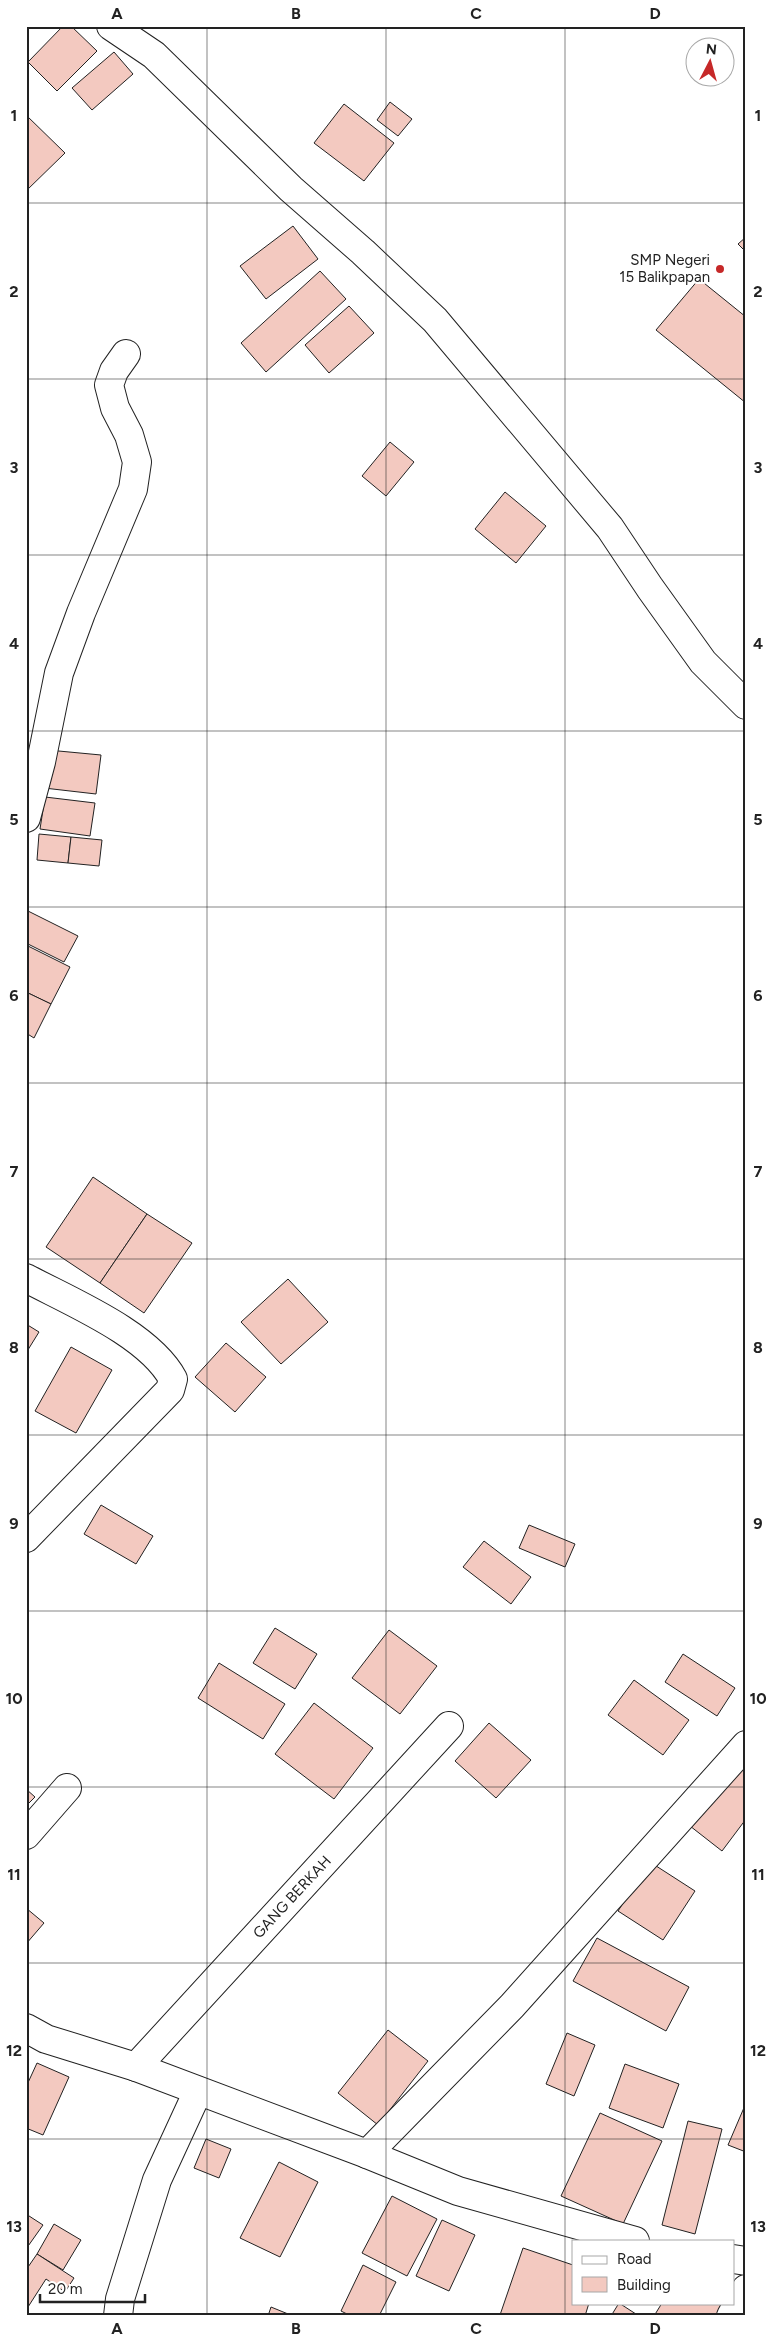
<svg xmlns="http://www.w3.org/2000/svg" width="772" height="2342" font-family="Figtree,sans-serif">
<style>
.building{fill:#f3c9c0;stroke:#222}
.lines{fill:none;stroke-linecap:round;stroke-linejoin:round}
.minor-casing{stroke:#222;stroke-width:30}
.minor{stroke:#fff;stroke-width:28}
.grid{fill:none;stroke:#222;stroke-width:1;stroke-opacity:0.55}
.poi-dot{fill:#c62828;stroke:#fff;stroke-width:2}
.labels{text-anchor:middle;stroke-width:4;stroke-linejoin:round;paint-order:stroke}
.poi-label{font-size:15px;fill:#222;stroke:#fff;text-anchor:end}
.street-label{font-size:15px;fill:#222;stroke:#fff}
.neatline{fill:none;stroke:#222;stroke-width:2}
.grid-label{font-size:16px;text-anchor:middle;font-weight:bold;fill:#222}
</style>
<rect width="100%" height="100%" fill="#fff"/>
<!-- building -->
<g class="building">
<polygon points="63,26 71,26 97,51 57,91 28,62"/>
<polygon points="114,52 133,74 92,110 72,88"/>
<polygon points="390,102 412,119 398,136 377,120"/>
<polygon points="344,104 394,143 364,181 314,143"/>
<polygon points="26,115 65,153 26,191"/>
<polygon points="293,226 318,259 266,299 240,266"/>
<polygon points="746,237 746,252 738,244"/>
<polygon points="320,271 346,299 266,372 241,343"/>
<polygon points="699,279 746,317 746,403 656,330"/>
<polygon points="349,306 374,333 329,373 305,345"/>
<polygon points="390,442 414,462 386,496 362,476"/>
<polygon points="505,492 546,526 516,563 475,529"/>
<polygon points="48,750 101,755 96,794 44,788"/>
<polygon points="45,797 95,803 90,836 40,829"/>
<polygon points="39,834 71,837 68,863 37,860"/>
<polygon points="71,837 102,840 99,866 68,863"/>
<polygon points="26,910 78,936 64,962 26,943"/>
<polygon points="26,945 70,967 51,1004 26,992"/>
<polygon points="26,992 51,1004 34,1038 26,1033"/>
<polygon points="93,1177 147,1214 100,1283 46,1247"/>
<polygon points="147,1214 192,1243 144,1313 100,1283"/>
<polygon points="288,1279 328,1322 281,1364 241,1322"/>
<polygon points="26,1324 39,1332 26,1353"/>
<polygon points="226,1343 266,1377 235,1412 195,1377"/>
<polygon points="71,1347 112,1370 76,1433 35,1411"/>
<polygon points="101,1505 153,1536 136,1564 84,1534"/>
<polygon points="529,1525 575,1544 565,1567 519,1548"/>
<polygon points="484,1541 531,1577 511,1604 463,1567"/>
<polygon points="275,1628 317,1654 295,1689 253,1663"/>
<polygon points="389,1630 437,1666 400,1714 352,1678"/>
<polygon points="683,1654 735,1688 717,1716 665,1682"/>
<polygon points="219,1663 285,1704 263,1739 198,1698"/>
<polygon points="634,1680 689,1720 663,1755 608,1715"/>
<polygon points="314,1703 373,1748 334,1799 275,1754"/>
<polygon points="489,1723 531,1760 496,1798 455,1761"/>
<polygon points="740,1761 746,1766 746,1819 722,1851 690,1826"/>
<polygon points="26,1789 35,1797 26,1806"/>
<polygon points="650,1862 695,1891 663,1940 618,1911"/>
<polygon points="26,1908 44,1923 26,1944"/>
<polygon points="597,1938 689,1987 666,2031 573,1981"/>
<polygon points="388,2030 428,2061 378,2125 338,2093"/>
<polygon points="567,2033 595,2045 574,2096 546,2084"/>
<polygon points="37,2063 69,2077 43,2135 26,2128 26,2087"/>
<polygon points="625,2064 679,2084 663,2128 609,2108"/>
<polygon points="746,2103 746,2152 728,2145"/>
<polygon points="600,2113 662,2141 623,2224 561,2196"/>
<polygon points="688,2121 722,2129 695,2234 662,2225"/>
<polygon points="206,2139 231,2149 219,2178 194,2168"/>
<polygon points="279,2162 318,2182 280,2257 240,2238"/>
<polygon points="392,2196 437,2219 407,2276 362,2253"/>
<polygon points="26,2214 43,2225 26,2249"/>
<polygon points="442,2220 475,2235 449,2291 416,2276"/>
<polygon points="54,2224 81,2240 63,2270 37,2254"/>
<polygon points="523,2248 573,2265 573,2303 589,2303 585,2316 500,2315"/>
<polygon points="37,2254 74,2278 65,2292 46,2279 28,2307 26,2306 26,2270"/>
<polygon points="363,2265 396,2282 379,2316 351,2316 341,2311"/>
<polygon points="619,2303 639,2316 611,2316"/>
<polygon points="662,2303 725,2303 725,2316 654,2316"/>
<polygon points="271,2307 293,2316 268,2316"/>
</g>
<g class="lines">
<!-- minor casing -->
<g class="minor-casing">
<g id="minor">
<polyline points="111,26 154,55 291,189 363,252 435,320 610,528 650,588 703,662 746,705"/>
<polyline points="26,818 41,762 59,673 81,613 133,489 137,462 129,435 115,408 109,385 114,371 126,354"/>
<path d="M26,1278C71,1302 149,1334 173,1379L170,1390L26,1538"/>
<polyline points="26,1835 67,1788"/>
<polyline points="26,2028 46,2039 136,2067 367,2154 458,2191 635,2241"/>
<polyline points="136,2067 449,1726"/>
<polyline points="367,2154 512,2006 746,1745"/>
<polyline points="733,2259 746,2261"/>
<polyline points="118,2316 120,2299 157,2180 198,2091"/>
<polyline points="731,2316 746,2289"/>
</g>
</g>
<!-- minor -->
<use href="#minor" class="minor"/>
</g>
<!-- grid -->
<path class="grid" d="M207,26V2316M386,26V2316M565,26V2316M26,203H746M26,379H746M26,555H746M26,731H746M26,907H746M26,1083H746M26,1259H746M26,1435H746M26,1611H746M26,1787H746M26,1963H746M26,2139H746"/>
<!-- markers -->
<circle class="poi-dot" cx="720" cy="269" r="5"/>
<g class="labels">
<!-- poi labels -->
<g class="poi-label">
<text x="710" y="265">SMP Negeri<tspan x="710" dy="17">15 Balikpapan</tspan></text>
</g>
<!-- street labels -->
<g class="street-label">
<text transform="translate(292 1897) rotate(-47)" y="5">GANG BERKAH</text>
</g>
</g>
<!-- border -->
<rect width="772" height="2342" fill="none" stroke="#ffffff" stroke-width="55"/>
<!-- legend -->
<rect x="572" y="2240" width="162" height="65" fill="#ffffff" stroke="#a7a7a7"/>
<rect x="582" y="2256" width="25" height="8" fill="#ffffff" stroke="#a7a7a7"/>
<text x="617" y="2264" font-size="15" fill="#222222">Road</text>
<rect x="582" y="2277" width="25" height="15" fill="#f3c9c0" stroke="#a7a7a7"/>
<text x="617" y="2290" font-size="15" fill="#222222">Building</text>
<!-- north arrow -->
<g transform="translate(710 62) rotate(6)"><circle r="24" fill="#ffffff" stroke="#a7a7a7"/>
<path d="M0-4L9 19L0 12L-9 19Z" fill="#c62828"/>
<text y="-8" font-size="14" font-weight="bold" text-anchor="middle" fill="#222222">N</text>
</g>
<!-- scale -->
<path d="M40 2294v8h105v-8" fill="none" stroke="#222222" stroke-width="2.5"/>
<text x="48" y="2294" font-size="15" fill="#222222" stroke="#ffffff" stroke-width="4" paint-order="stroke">20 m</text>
<rect x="28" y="28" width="716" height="2286" class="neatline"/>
<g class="grid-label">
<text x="117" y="19">A</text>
<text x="296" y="19">B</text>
<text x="476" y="19">C</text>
<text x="655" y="19">D</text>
<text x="14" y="121">1</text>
<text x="758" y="121">1</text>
<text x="14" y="297">2</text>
<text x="758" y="297">2</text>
<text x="14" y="473">3</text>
<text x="758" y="473">3</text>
<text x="14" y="649">4</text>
<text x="758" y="649">4</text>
<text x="14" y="825">5</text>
<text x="758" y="825">5</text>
<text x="14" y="1001">6</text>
<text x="758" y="1001">6</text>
<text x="14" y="1177">7</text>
<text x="758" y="1177">7</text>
<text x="14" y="1353">8</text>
<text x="758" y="1353">8</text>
<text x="14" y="1529">9</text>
<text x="758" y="1529">9</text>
<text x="14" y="1704">10</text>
<text x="758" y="1704">10</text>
<text x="14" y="1880">11</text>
<text x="758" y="1880">11</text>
<text x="14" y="2056">12</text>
<text x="758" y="2056">12</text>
<text x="14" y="2232">13</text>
<text x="758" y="2232">13</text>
<text x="117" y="2334">A</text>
<text x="296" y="2334">B</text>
<text x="476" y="2334">C</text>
<text x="655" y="2334">D</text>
</g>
</svg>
